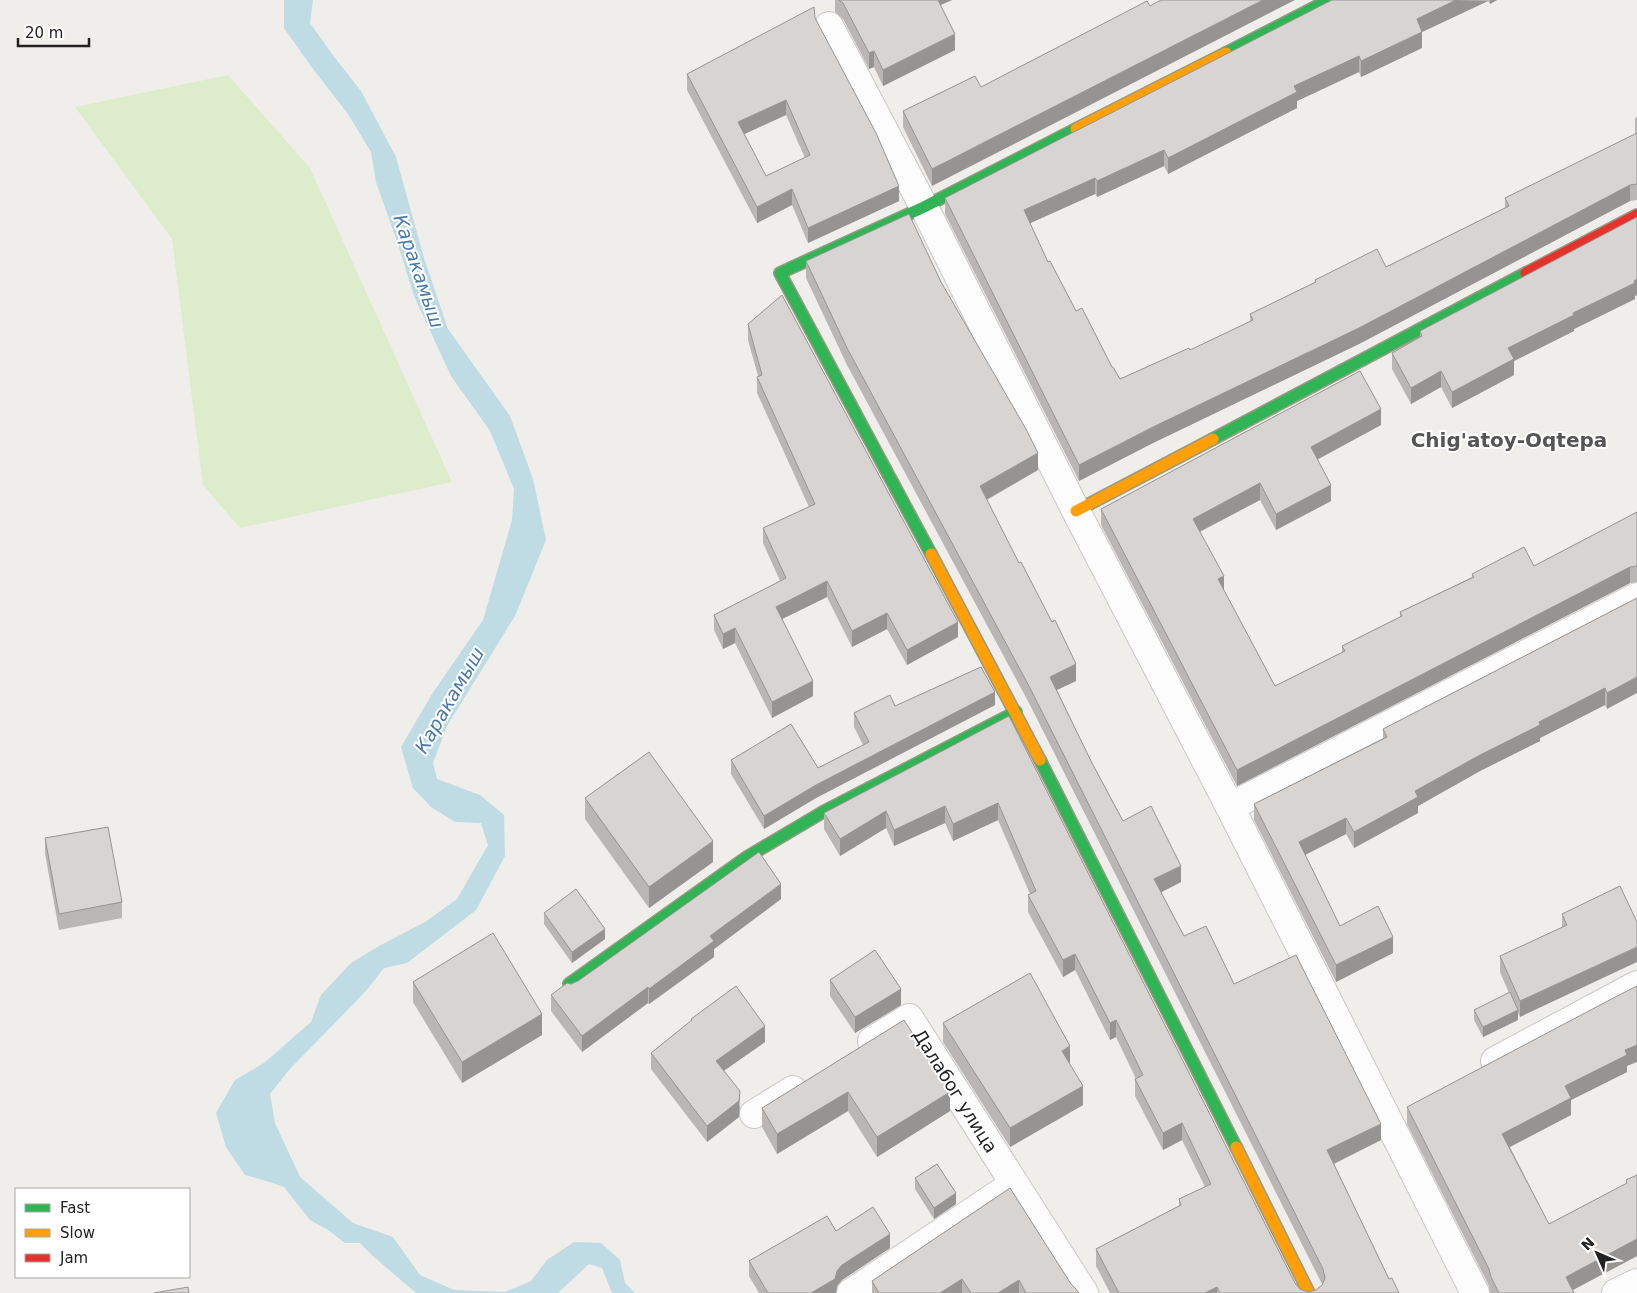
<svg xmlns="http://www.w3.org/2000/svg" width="1637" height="1293" font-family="'DejaVu Sans',sans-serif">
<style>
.grass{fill:#ddeccb}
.water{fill:#bfdbe3}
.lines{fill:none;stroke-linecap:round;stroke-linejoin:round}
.street-casing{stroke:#c9c8c7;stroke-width:30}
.fast-casing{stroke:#999a82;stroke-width:14}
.slow-casing{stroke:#999a82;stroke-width:14}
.jam-casing{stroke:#999a82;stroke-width:14}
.street{stroke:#fdfcfc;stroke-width:28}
.fast{stroke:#30b455;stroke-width:11}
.slow{stroke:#ff9f0a;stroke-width:11}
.jam{stroke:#e5322d;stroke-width:11}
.wall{fill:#b9b6b5;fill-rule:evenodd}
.shaded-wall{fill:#969493}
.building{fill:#d7d4d2;stroke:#969493;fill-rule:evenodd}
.labels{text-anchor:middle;stroke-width:4;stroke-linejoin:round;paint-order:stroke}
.street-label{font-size:18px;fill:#222;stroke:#fff}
.water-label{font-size:19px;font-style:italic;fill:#4a7aab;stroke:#fff}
.quarter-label{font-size:20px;font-weight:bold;fill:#555;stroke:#fff}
</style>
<rect width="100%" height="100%" fill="#f0eeeb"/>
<!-- grass -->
<polygon class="grass" points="228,75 310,168 452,482 240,528 203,485 172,239 75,107"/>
<!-- water -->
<polygon class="water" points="284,0 313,0 310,23 332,54 361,91 396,157 424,258 448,329 510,416 533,479 546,540 515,616 447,726 433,763 437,779 480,795 504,815 505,856 476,910 407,963 384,968 365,992 289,1070 270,1094 275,1123 300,1177 353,1223 393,1237 420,1275 454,1290 505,1292 531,1281 547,1260 574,1242 601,1243 620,1260 625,1283 635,1293 612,1293 602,1268 589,1264 558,1293 416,1293 374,1257 360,1243 345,1243 328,1230 310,1220 284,1187 270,1182 245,1175 226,1147 216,1113 235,1080 264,1063 311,1022 321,995 351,963 379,946 425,922 457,899 488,845 481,823 455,822 431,807 413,788 401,747 432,694 483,620 512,520 514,489 490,431 451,376 414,296 398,244 376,182 371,152 348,114 313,69 284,28"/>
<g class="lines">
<!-- street casing -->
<g class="street-casing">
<g id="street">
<polyline points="829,26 924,207 1076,511 1230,807 1475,1293"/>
<polyline points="1230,807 1637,597"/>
<polyline points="872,1041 909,1018 1084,1293"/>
<polyline points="1495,1061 1637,985"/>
<polyline points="754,1114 793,1090"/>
<polyline points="851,1293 1014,1184"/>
<polyline points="1616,1293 1637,1283"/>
</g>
</g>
<!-- fast casing -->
<g class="fast-casing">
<g id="fast">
<polyline points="1226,53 1329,0"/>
<polyline points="1213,439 1526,273"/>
<polyline points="931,554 780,273 924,207 1076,129"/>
<polyline points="1040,760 1236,1147"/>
<polyline points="569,984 747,857 823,812 1016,712"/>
</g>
</g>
<!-- slow casing -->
<g class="slow-casing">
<g id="slow">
<polyline points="1076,129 1226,53"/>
<polyline points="1076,511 1213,439"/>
<polyline points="931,554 1040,760"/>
<polyline points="1236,1147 1309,1293"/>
</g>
</g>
<!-- jam casing -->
<g class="jam-casing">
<polyline id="jam" points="1526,273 1637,215"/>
</g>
<!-- street -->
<use href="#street" class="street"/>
<!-- fast -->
<use href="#fast" class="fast"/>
<!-- slow -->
<use href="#slow" class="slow"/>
<!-- jam -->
<use href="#jam" class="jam"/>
</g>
<!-- wall -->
<g class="wall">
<polygon points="835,0 952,0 940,5 955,50 883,86 874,67 869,69 843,19 835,12"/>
<polygon points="1332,0 1497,0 1490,4 1488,1 1422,32 1422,48 1361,77 1359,72 1297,101 1297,108 1168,174 1164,166 1097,197 1095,194 1030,223 1048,262 1076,311 1120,379 1190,350 1250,322 1250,314 1315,282 1315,280 1386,267 1505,208 1505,198 1635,134 1635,118 1637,117 1637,200 1630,201 1359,344 1153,443 1079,481 945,214 945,198"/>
<path d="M815,18L899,201L808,243L792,205L757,223L687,90V74ZM786,115L805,158L766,176L744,134Z"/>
<polygon points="975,76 932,186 903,127 903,111"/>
<polygon points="806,261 941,282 1038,470 987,500 1076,681 1057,690 1092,763 1123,821 1181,882 1161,892 1184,936 1234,984 1381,1140 1334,1164 1389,1279 1399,1293 1110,1293 1096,1266 1096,1249 1179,1206 1179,1199 1205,1187 1182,1140 1163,1150 1135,1096 1135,1079 1136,1079 1116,1037 1110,1040 1075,970 1063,977 1028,912 1028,895 1030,894 998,820 953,841 945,823 894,846 886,828 840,856 824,829 824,813 1009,716 1295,1283 1300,1289 1308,1292 1316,1290 1322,1285 1322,1284 1030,705 847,365 806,278"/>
<polygon points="1635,296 1635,299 1574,329 1574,331 1514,361 1514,375 1452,408 1441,387 1411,404 1392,369 1392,353 1420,337 1420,331"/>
<polygon points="748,324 958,637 907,665 887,629 852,647 827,597 782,619 813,696 772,718 735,643 723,649 714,630 714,615 780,581 763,543 763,528 809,507 757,393 757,377 758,376 748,340"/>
<polygon points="1381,425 1318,459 1331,501 1276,530 1260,500 1200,532 1224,591 1275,686 1342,652 1342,646 1400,617 1400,612 1472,577 1472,574 1534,566 1637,512 1637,582 1630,583 1237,786 1101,525 1101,509"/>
<polygon points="1637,598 1607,709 1605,705 1540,738 1540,741 1480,771 1418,806 1418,813 1354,848 1346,834 1305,855 1340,926 1393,953 1336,982 1254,820 1254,804 1383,738 1383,729"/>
<polygon points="995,705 816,798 764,829 731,774 731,760 818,768 863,745 854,727 854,713 895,706"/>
<polygon points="585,798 713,862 649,908 585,819"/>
<polygon points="45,838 122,902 122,918 59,930 45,854"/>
<polygon points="1620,886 1520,1017 1518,1013 1518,1020 1483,1037 1474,1020 1474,1010 1509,993 1500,972 1500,956 1562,928 1562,914"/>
<polygon points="781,899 714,949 714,957 649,1004 648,1003 582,1052 551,1011 551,995 571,984"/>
<polygon points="544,913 605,939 572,963 544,924"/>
<polygon points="830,980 901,1005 855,1033 830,996"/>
<polygon points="413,982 542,1035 462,1083 413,1002"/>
<polygon points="691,1019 765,1042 724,1071 740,1107 739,1117 707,1142 651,1069 651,1053 691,1021"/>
<polygon points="904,1020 950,1111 877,1157 848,1111 777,1154 762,1127 762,1108"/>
<polygon points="943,1023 1070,1065 1083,1105 1010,1147 943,1042"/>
<polygon points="1627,1066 1627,1072 1571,1100 1571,1115 1510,1147 1549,1224 1626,1184 1626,1180 1637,1175 1637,1256 1573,1290 1574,1293 1490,1293 1489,1286 1407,1124 1407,1107"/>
<polygon points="915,1178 956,1204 934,1219 915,1189"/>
<polygon points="1010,1188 1071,1284 1079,1293 872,1293 872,1281"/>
<polygon points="836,1231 890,1248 842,1280 837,1286 836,1293 759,1293 749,1276 749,1261"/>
</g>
<!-- shaded-wall -->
<g class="shaded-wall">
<polygon points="934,0 952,0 934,8"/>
<polygon points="1263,0 1295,0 932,186 932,169"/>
<polygon points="1456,0 1488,1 1422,32 1422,48 1361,77 1361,61 1417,19"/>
<polygon points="1490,0 1497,0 1490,4"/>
<polygon points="955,34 955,50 883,86 883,70"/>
<polygon points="874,51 874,67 869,69 869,53"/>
<polygon points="1359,56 1359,72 1297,101 1297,108 1168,174 1168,158 1294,86"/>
<polygon points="786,100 786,115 738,137 738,122"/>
<polygon points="1164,150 1164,166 1097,197 1097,181"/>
<polygon points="1095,178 1095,194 1024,226 1024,210"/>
<polygon points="1630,185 1630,201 1359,344 1153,443 1079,481 1079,465"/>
<polygon points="899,186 899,201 808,243 808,228"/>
<polygon points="792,189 792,205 757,223 757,207"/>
<polygon points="1637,279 1637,295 1635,296 1635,299 1574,329 1574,331 1514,361 1514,375 1452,408 1452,392 1508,348"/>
<polygon points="1441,371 1441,387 1411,404 1411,388"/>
<polygon points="1381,409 1381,425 1311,463 1311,447"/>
<polygon points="1038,453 1038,470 980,503 980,486"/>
<polygon points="1260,483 1260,500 1193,535 1193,519"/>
<polygon points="1331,485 1331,501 1276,530 1276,514"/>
<polygon points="1630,567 1630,583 1237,786 1237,770"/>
<polygon points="1224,576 1224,592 1218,579"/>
<polygon points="827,581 827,597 776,622 776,607"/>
<polygon points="887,613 887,629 852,647 852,631"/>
<polygon points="958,622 958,637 907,665 907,650"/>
<polygon points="735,628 735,643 723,649 723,634"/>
<polygon points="1076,664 1076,681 1050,693 1050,677"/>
<polygon points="1637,677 1637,693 1607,709 1607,693"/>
<polygon points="813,681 813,696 772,718 772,702"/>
<polygon points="1605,688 1605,705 1540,738 1540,741 1480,771 1418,806 1418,813 1354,848 1354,832 1415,791 1539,722"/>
<polygon points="995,692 995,705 816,798 764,829 764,816 816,785"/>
<polygon points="998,803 998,820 953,841 953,824"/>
<polygon points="945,806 945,823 894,846 894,830"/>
<polygon points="886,811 886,828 840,856 840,839"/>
<polygon points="1346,818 1346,834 1299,858 1299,842"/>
<polygon points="713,841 713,862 649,908 649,887"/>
<polygon points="1181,866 1181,882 1154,896 1154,879"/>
<polygon points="781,884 781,899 714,949 714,957 649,1004 649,989 710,936"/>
<polygon points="605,929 605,939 572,963 572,952"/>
<polygon points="1393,937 1393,953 1336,982 1336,965"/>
<polygon points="1637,947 1637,962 1520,1017 1520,1001"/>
<polygon points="1075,954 1075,970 1063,977 1063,960"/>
<polygon points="648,987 648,1003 582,1052 582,1036"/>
<polygon points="901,989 901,1005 855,1033 855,1017"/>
<polygon points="1518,1010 1518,1020 1483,1037 1483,1027"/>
<polygon points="542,1014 542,1035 462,1083 462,1062"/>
<polygon points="1116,1020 1116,1037 1110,1040 1110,1023"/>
<polygon points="765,1026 765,1042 716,1076 716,1061"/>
<polygon points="1637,1045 1637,1062 1627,1066 1627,1072 1571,1100 1571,1115 1502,1151 1502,1134 1565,1086 1625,1050"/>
<polygon points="1070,1046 1070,1065 1062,1051"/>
<polygon points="1083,1086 1083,1105 1010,1147 1010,1128"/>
<polygon points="740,1091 739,1117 707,1142 707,1126"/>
<polygon points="848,1092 848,1111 777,1154 777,1134"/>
<polygon points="950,1092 950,1111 877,1157 877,1137"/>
<polygon points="1182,1123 1182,1140 1163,1150 1163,1133"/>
<polygon points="1381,1124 1381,1140 1327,1167 1327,1150"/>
<polygon points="956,1193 956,1204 934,1219 934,1208"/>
<polygon points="890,1234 890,1248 842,1280 837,1286 836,1293 811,1293 837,1271 842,1265"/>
<polygon points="1637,1239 1637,1256 1567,1293 1566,1277"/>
<polygon points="962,1279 962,1293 940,1293"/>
<polygon points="1019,1280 1019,1293 998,1293"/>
<polygon points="1217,1287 1217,1293 1205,1293"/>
</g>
<!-- building -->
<g class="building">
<polygon points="839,0 938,0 955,34 883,70 874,51 869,53 843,3"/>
<polygon points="1161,0 1263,0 932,169 903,111 975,76 981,87 1147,1 1150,6"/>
<polygon points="1332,0 1456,0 1417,19 1422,32 1361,61 1359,56 1294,86 1297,92 1168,158 1164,150 1097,181 1095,178 1024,210 1048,262 1050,261 1076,311 1082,308 1112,367 1113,367 1120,379 1189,348 1190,350 1253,320 1250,314 1316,282 1315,280 1377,249 1386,267 1509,206 1505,198 1637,133 1637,184 1630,185 1359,328 1153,427 1079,465 945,198"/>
<path d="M814,7L815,18L876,133L899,186L808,228L792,189L757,207L687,74ZM786,100L810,155L766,176L738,122Z"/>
<polygon points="909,214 941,282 1026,429 1038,453 980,486 1019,563 1021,562 1052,622 1055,620 1076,664 1050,677 1092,763 1123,821 1151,806 1181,866 1154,879 1184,936 1206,926 1234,984 1296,955 1381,1124 1327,1150 1389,1279 1392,1278 1399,1293 1220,1293 1217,1287 1205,1293 1119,1293 1096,1249 1181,1205 1179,1199 1211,1184 1182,1123 1163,1133 1135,1079 1143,1075 1116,1020 1110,1023 1075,954 1063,960 1028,895 1036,891 998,803 953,824 945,806 894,830 886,811 840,839 824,813 1009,716 1295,1283 1300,1289 1308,1292 1316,1290 1322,1285 1325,1278 1323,1269 1030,688 847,348 806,261"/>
<polygon points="1637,217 1637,279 1634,281 1635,283 1573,313 1574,315 1508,348 1514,359 1452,392 1441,371 1411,388 1392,353 1422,336 1420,331"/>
<polygon points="782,295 958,622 907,650 887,613 852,631 827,581 776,607 813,681 772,702 735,628 723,634 714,615 786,578 763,528 815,504 757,377 762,375 748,324"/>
<polygon points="1360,371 1381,409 1311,447 1331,485 1276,514 1260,483 1193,519 1224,576 1218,579 1275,686 1345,651 1342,646 1402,616 1400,612 1474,577 1472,574 1524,547 1534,566 1637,512 1637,566 1630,567 1237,770 1101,509"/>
<polygon points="1637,598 1637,677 1607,693 1605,688 1539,722 1540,725 1480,755 1415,791 1418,797 1354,832 1346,818 1299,842 1340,926 1378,906 1393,937 1336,965 1254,804 1387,737 1383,729"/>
<polygon points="981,667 995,692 816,785 764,816 731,760 791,724 818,768 869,742 854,713 890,695 895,706"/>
<polygon points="649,752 713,841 649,887 585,798"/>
<polygon points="108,827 122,902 59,914 45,838"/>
<polygon points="759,852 781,884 710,936 714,941 649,989 648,987 582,1036 551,995 567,983 571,984 578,981"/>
<polygon points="1620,886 1637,922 1637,947 1520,1001 1500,956 1567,925 1562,914"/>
<polygon points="576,889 605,929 572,952 544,913"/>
<polygon points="493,933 542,1014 462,1062 413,982"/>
<polygon points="875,950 901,989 855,1017 830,980"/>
<polygon points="1030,973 1070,1046 1062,1051 1083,1086 1010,1128 943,1023"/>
<polygon points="736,986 765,1026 716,1061 740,1091 739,1101 707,1126 651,1053 692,1020 691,1019"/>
<polygon points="1637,986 1637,1045 1625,1050 1627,1055 1565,1086 1571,1098 1502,1134 1549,1224 1627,1183 1626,1180 1637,1175 1637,1239 1566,1277 1574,1293 1499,1293 1491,1277 1489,1269 1407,1107 1621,994"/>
<polygon points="1510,992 1518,1010 1483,1027 1474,1010"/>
<polygon points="904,1020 950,1092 877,1137 848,1092 777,1134 762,1108"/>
<polygon points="937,1164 956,1193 934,1208 915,1178"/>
<polygon points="1010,1188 1071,1284 1076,1289 1079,1293 1026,1293 1019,1280 998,1293 971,1293 962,1279 940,1293 879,1293 872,1281"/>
<polygon points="873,1207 890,1234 842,1265 837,1271 835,1279 811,1293 768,1293 749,1261 827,1216 836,1231"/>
<polygon points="188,1287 189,1293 154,1293"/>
</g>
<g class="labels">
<!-- street labels -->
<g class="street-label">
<text transform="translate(955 1091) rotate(58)" y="6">Далабог улица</text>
</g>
<!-- water labels -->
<g class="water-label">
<text transform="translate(419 271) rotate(71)" y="7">Каракамыш</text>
<text transform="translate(449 700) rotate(-60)" y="7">Каракамыш</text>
</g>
<!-- quarter labels -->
<g class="quarter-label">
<text x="1509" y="447">Chig'atoy-Oqtepa</text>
</g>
</g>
<!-- legend -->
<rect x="15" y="1188" width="175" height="90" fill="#ffffff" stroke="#a7a7a7"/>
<rect x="25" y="1204" width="25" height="8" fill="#30b455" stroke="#a7a7a7"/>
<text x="60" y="1213" font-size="15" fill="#222222">Fast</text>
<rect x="25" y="1229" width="25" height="8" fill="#ff9f0a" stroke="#a7a7a7"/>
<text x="60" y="1238" font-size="15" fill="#222222">Slow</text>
<rect x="25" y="1254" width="25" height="8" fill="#e5322d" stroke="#a7a7a7"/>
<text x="60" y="1263" font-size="15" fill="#222222">Jam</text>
<!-- north arrow -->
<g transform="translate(1597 1253) rotate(315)" stroke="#ffffff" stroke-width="4" paint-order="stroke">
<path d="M0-4L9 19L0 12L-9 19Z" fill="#222222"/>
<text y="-8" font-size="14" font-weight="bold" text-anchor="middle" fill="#222222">N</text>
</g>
<!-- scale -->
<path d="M18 38v8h71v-8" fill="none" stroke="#222222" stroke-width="2.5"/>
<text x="25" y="38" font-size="15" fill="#222222" stroke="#ffffff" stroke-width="4" paint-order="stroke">20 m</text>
</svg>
